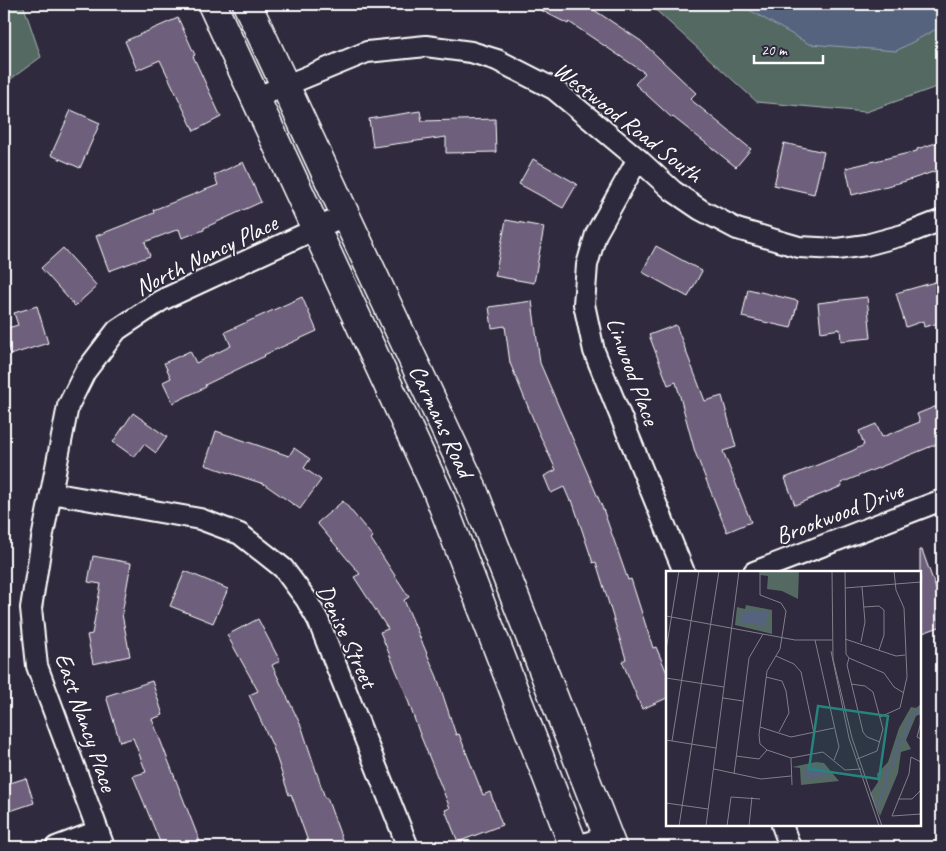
<svg xmlns="http://www.w3.org/2000/svg" width="946" height="851" font-family="Caveat,sans-serif">
<style>
.green{fill:#556963;stroke:#aab4b1}
.water{fill:#55637e;stroke:#99a1b2}
.building{fill:#6e607c;stroke:#fff}
.lines{fill:none;stroke-linecap:round;stroke-linejoin:round}
.street-casing{stroke:#fff;stroke-width:24}
.secondary-casing{stroke:#fff;stroke-width:31}
.street{stroke:#2f2a3d;stroke-width:20}
.secondary{stroke:#2f2a3d;stroke-width:28}
.labels{text-anchor:middle;stroke-width:4;stroke-linejoin:round;paint-order:stroke}
.street-label{font-size:24px;fill:#fff;stroke:#2f2a3d}
.inset-river{fill:none;stroke:#55637e;stroke-width:2.5}
.inset-road{fill:none;stroke:#827f8b;stroke-width:1}
.view{fill:#27847c;fill-opacity:0.15;stroke:#27847c;stroke-width:2.5}
.inset-edge{fill:none;stroke:#fff;stroke-width:2.5}
</style>
<rect width="100%" height="100%" fill="#2f2a3d"/>
<filter id="ink" filterUnits="userSpaceOnUse"><feTurbulence type="fractalNoise" baseFrequency=".02" numOctaves="2"/><feDisplacementMap in="SourceGraphic" scale="10" xChannelSelector="R" yChannelSelector="G"/><feConvolveMatrix kernelMatrix="1 2 1 2 8 2 1 2 1" color-interpolation-filters="sRGB"/></filter>
<g filter="url(#ink)">
<!-- green -->
<g class="green">
<polygon points="4,4 23,4 41,57 4,84"/>
<polygon points="649,4 942,4 942,85 866,112 757,102"/>
</g>
<!-- water -->
<polygon class="water" points="741,4 942,4 942,26 896,51 809,44 744,7"/>
<!-- building -->
<g class="building">
<polygon points="529,4 585,4 641,41 696,93 690,99 751,149 736,167 673,117 672,118 635,84 645,73 569,22 568,24"/>
<polygon points="178,18 195,55 193,56 221,117 194,131 160,60 137,70 125,41"/>
<polygon points="71,110 100,123 80,168 51,155"/>
<polygon points="420,111 422,121 495,119 496,152 446,153 446,137 373,147 369,119"/>
<polygon points="942,141 942,169 906,181 852,195 846,168 917,151 917,149"/>
<polygon points="784,143 824,152 814,194 774,185"/>
<polygon points="533,159 577,184 563,208 519,184"/>
<polygon points="243,162 261,202 204,228 204,230 182,238 179,229 145,242 150,256 109,271 96,236 154,213 153,210 218,185 214,175"/>
<polygon points="506,220 544,227 534,283 495,276"/>
<polygon points="656,246 702,271 688,297 642,272"/>
<polygon points="63,248 97,286 75,306 41,268"/>
<polygon points="942,280 942,322 924,327 923,321 906,327 896,293"/>
<polygon points="748,289 798,301 791,328 742,317"/>
<polygon points="302,297 317,331 264,355 265,356 205,385 206,387 173,403 163,382 171,378 164,363 190,351 196,363 231,346 225,332"/>
<polygon points="867,297 871,338 841,341 840,329 821,332 818,303"/>
<polygon points="532,301 540,363 603,509 628,580 631,579 653,648 656,647 667,673 667,698 642,709 622,661 626,659 596,562 593,563 572,500 570,501 564,487 551,493 544,476 556,470 538,431 510,363 505,326 492,328 489,307"/>
<polygon points="37,306 48,343 10,355 4,335 4,329 18,325 14,313"/>
<polygon points="676,325 705,401 722,396 736,447 723,451 751,522 727,532 695,452 676,382 668,385 649,335"/>
<polygon points="942,404 942,442 841,483 842,486 795,505 785,478 852,451 864,445 859,431 876,424 882,437 920,422 917,414"/>
<polygon points="133,413 167,437 156,453 144,444 134,457 113,442"/>
<polygon points="216,431 289,456 294,448 310,459 304,468 321,480 300,509 264,484 205,465"/>
<polygon points="343,501 373,537 371,539 409,597 404,600 437,677 456,735 459,734 483,795 490,792 502,825 458,842 445,810 450,808 419,732 404,689 380,632 388,629 354,577 360,574 317,523"/>
<polygon points="920,550 922,550 942,605 942,626 920,634"/>
<polygon points="93,556 131,563 122,614 130,656 93,664 87,635 92,634 101,584 88,582"/>
<polygon points="185,571 228,589 213,623 170,606"/>
<polygon points="258,619 280,661 272,665 302,728 325,798 327,798 343,842 327,847 310,847 291,794 289,795 273,747 249,695 258,691 227,635"/>
<polygon points="152,681 163,715 152,719 202,847 162,847 133,776 146,772 133,738 120,742 106,696"/>
<polygon points="26,778 34,803 4,813 4,785"/>
</g>
<g class="lines">
<!-- street casing -->
<g class="street-casing">
<g id="street">
<polyline points="255,98 367,52 426,46 471,52 497,60 554,89 638,159 673,191 701,210 737,229 799,247 837,249 866,245 903,235 942,220"/>
<polyline points="638,159 596,234 587,265 584,304 594,351 684,572"/>
<polyline points="51,493 200,519 240,534 283,568 306,599 318,620 408,847"/>
<polyline points="754,572 942,500"/>
<polyline points="782,825 790,847"/>
<polyline points="56,847 98,831"/>
<polyline points="104,847 37,666 31,608 42,539 68,406 85,372 117,330 162,300 346,215"/>
<polyline points="576,847 607,836"/>
</g>
</g>
<!-- secondary casing -->
<g class="secondary-casing">
<g id="secondary">
<polyline points="212,4 438,493 574,847"/>
<path id="s1" d="M247,4L470,482L612,847"/>
</g>
</g>
<!-- street -->
<use href="#street" class="street"/>
<!-- secondary -->
<use href="#secondary" class="secondary"/>
</g>
</g>
<g class="labels">
<!-- street labels -->
<g class="street-label">
<text transform="translate(628 122) rotate(38)" y="8">Westwood Road South</text>
<text transform="translate(206 255) rotate(-26)" y="8">North Nancy Place</text>
<text transform="translate(633 371) rotate(70)" y="8">Linwood Place</text>
<text dy="8" stroke="none"><textPath href="#s1" startOffset="460">Carmans Road</textPath></text>
<text transform="translate(839 513) rotate(-21)" y="8">Brookwood Drive</text>
<text transform="translate(347 636) rotate(65)" y="8">Denise Street</text>
<text transform="translate(86 722) rotate(71)" y="8">East Nancy Place</text>
</g>
</g>
<!-- overview -->
<g transform="translate(666 571)">
<rect width="255" height="255" fill="#2f2a3d"/>
<path d="M95,0H133L132,28L116,20L101,18L102,5L94,4ZM80,34L106,39V63L69,54L71,36L79,38ZM255,133V143L250,145L240,169L245,178L235,181L232,202L214,245L204,223L212,211L211,203L222,191L233,157L245,136L250,137ZM150,191L158,192L173,210L135,214L134,197L126,196Z" fill="#556963"/>
<path d="M84,39L101,41L100,55L74,51L75,43ZM148,195L154,196L161,204L140,208L138,198Z" fill="#55637e"/>
<path class="inset-river" d="M211,235L220,214V199L228,194L231,173L237,169L245,146L255,138"/>
<path class="inset-road" d="M94,0V24L115,32L120,40L114,78L101,100L93,164L94,173L101,179L125,187L157,181L179,199L195,198M166,0L167,88L186,167L216,255M179,0L180,83L183,87L218,102L228,116L238,122M179,17L255,11M198,36L213,35L218,39V64L213,79M0,45L129,69H166M179,68L230,85L239,84M149,69L173,176L168,189M195,71L199,51L196,16M0,79L13,0M165,80L183,167L213,255M110,85L128,93L135,101L148,162M183,87L181,94L197,161L201,166L214,171M100,106L116,110L120,120L123,142L113,161M0,107L58,116M185,113L199,115L207,121L217,158L211,180L191,188M57,127L77,130M214,146L234,137L241,106L238,37L230,19L228,0M255,151L251,166L255,168M94,156L125,166L168,157M0,169L50,177M6,170L33,0M70,185L93,188L101,179M125,187L126,214M255,191L245,186L243,203L226,245L255,243M48,198L95,208L125,205M68,203L83,87L97,63M232,228H246L255,219M0,232L42,238M13,255L53,0M40,255L73,0M61,255L65,226L94,228M83,255L86,226M240,255L255,254"/>
<path class="view" d="M152,135L222,145L213,208L143,198Z"/>
<rect width="255" height="255" class="inset-edge"/>
</g>
<!-- margin -->
<rect width="946" height="851" fill="none" stroke="#2f2a3d" stroke-width="20"/>
<rect x="10" y="10" width="926" height="831" fill="none" stroke="#fff" stroke-width="2" filter="url(#ink)"/>
<!-- scale -->
<path d="M754 55v8h69v-8" fill="none" stroke="#ffffff" stroke-width="2.5"/>
<text x="761" y="55" font-size="15" fill="#ffffff" stroke="#2f2a3d" stroke-width="4" paint-order="stroke">20 m</text>
</svg>
